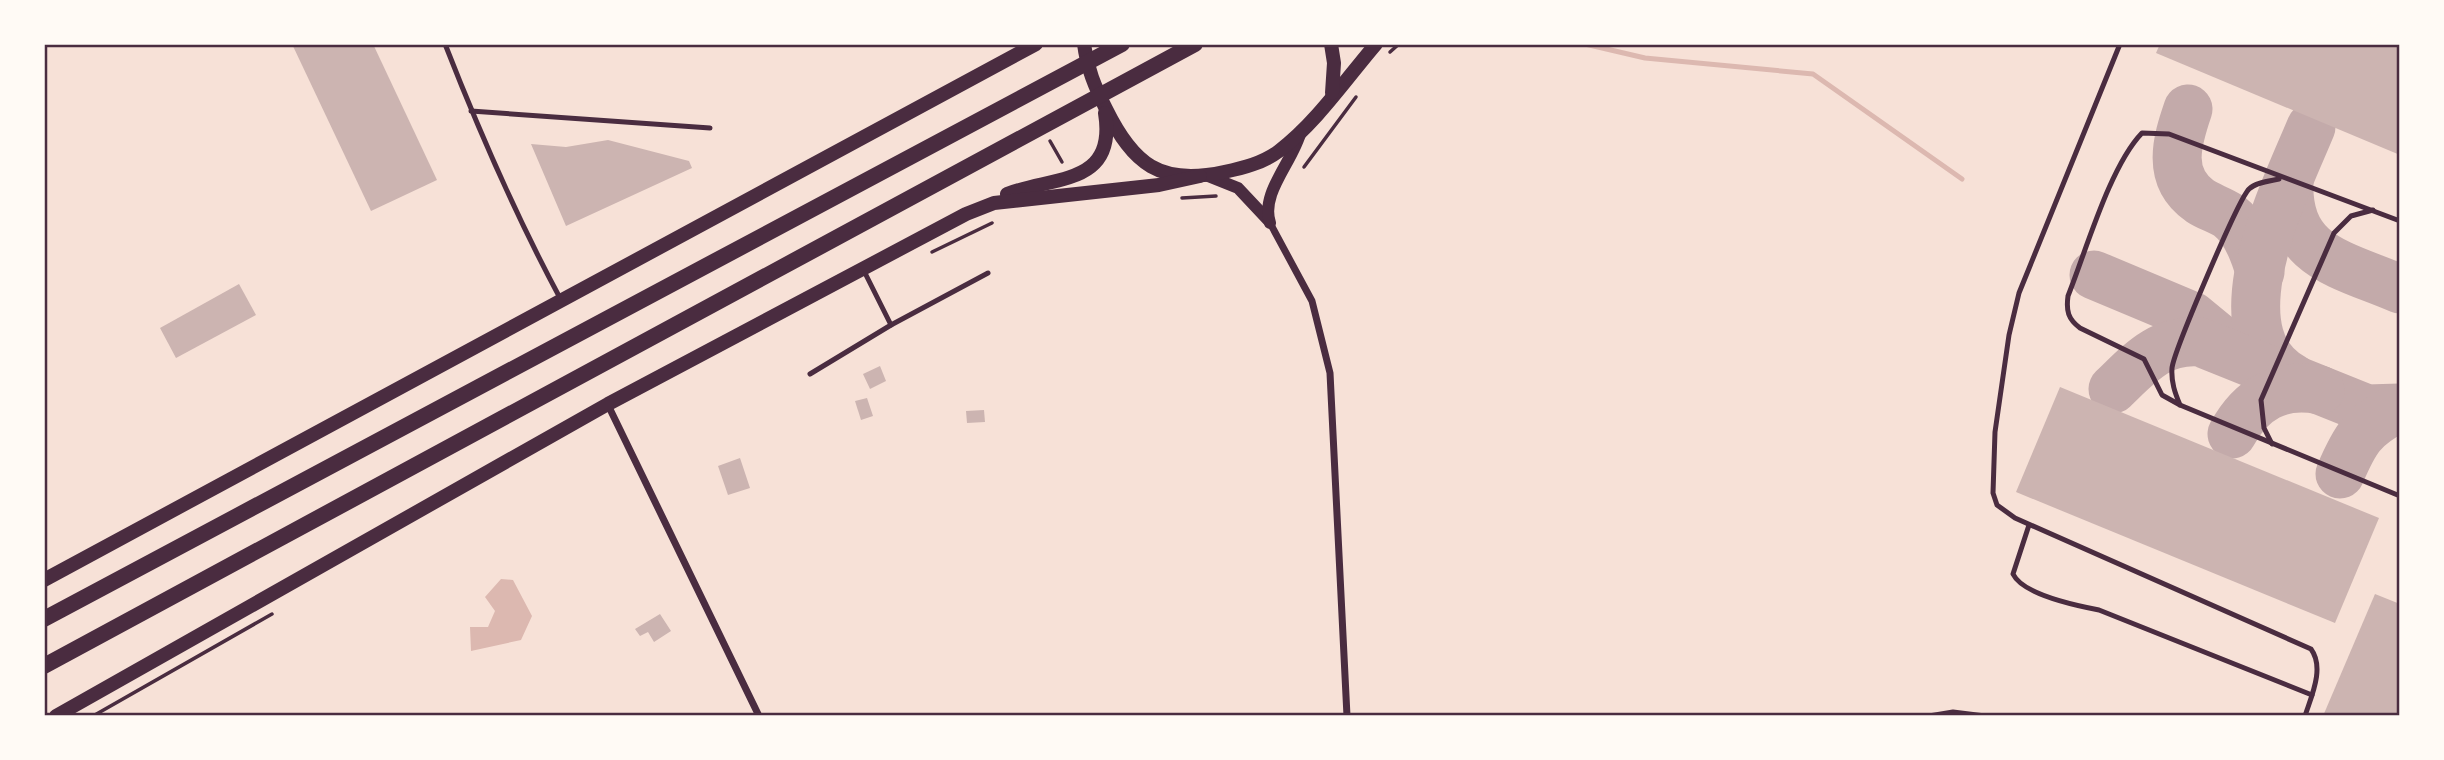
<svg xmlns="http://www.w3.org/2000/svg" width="2444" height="760" font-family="'IBM Plex Sans',sans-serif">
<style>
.water{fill:#dcb8b0}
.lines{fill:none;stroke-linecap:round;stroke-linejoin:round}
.stream{stroke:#dcb8b0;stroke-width:5}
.taxiway{stroke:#c3aaaa;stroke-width:49}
.building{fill:#ccb4b1}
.path{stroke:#4a2c40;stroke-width:3.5}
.service{stroke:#4a2c40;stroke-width:5}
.minor{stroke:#4a2c40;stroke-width:7}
.tertiary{stroke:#4a2c40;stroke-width:12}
.secondary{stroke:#4a2c40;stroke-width:14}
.primary{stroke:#4a2c40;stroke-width:16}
.neatline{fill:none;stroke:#4a2c40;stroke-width:2.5}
</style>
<rect width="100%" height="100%" fill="#f7e1d7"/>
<!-- water -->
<polygon class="water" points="501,579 513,580 532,616 521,640 471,651 470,627 488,627 495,611 485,597"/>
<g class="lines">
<!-- stream -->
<g class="stream">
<polyline points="1500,44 1501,44"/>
<polyline points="1585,44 1645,58 1813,74 1962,179"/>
</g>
<!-- taxiway -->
<g class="taxiway">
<path d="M2188,109C2177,141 2166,177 2200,201C2209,207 2220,210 2229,216C2246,229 2254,251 2260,272"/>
<path d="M2289,181C2286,257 2342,264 2400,289"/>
<polyline points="2094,275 2192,316 2226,344"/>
<path d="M2293,378C2211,334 2286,188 2311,127"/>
<path d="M2113,389C2140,363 2160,339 2200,342L2367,409L2400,408"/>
<path d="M2232,434C2251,399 2280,382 2320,390"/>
<path d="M2340,474C2355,439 2362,427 2396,409"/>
</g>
</g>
<!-- building -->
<g class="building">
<polygon points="292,44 373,44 437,180 371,211"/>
<polygon points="2160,44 2400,44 2400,155 2156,53"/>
<polygon points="608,140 689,161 692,168 566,226 531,144 566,147"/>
<polygon points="239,284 256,315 176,358 160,328"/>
<polygon points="880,366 886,381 870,389 863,374"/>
<polygon points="2060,387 2379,518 2335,623 2016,492"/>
<polygon points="867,398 873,416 861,420 855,401"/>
<polygon points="984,410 985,422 967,423 966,411"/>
<polygon points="740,458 750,488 728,495 718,466"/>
<polygon points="2375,594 2400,604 2400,716 2323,716"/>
<polygon points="660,614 671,631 654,642 648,632 640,636 635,629"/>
</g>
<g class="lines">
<!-- path -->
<g class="path">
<polyline points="996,45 998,44"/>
<polyline points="1390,52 1399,44"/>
<polyline points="1050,141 1062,162"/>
<polyline points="1304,167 1356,97"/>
<polyline points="1182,198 1216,196"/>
<polyline points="932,252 992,223"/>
<polyline points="93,716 272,614"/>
</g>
<!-- service -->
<g class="service">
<path d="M445,44C479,131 516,216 560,298"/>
<path d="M2120,44L2019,293L2009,335L1995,432L1993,493L1997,505L2015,518L2311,649C2325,668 2311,697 2305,716"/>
<polyline points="471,111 710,128"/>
<path d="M2400,221L2169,134L2142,133C2110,166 2086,251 2068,296C2066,311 2068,319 2080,328L2144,359L2162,395L2180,405L2400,496"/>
<polyline points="864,271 891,325"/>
<polyline points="810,374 891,325 988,273"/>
<path d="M2180,405C2175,393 2171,382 2172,368C2174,351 2238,200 2249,189C2256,182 2270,181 2279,179"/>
<polyline points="2272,444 2264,428 2261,400 2334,233 2351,216 2373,210"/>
<path d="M2029,525L2013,574C2023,595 2078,606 2099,610L2312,695"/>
<polyline points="1929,716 1953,712 1985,716"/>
</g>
<!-- minor -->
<g class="minor">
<polyline points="1270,223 1312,301 1330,373 1347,716"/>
<polyline points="608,405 759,716"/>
</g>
<!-- tertiary -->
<g class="tertiary">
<polyline points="1208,176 1238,188 1268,220"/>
<path d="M1270,223C1260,193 1293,162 1301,131"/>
</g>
<!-- secondary -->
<g class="secondary">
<path d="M1084,44C1087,68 1095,87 1106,109C1133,164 1160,186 1224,172C1243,168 1263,163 1279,151C1316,123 1346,79 1376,44"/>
<polyline points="1331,44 1334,63 1332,93"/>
<path d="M1007,194C1053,176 1117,186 1105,113"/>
<polyline points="44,580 1036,44"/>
<polyline points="56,716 608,404 966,214 994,203 1159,185 1200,176"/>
</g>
<!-- primary -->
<g class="primary">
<polyline points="44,619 1122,44"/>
<polyline points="44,666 1195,44"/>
</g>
</g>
<!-- border -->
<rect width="2444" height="760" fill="none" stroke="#fffaf5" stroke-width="91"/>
<rect x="46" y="46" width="2352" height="668" class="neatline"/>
</svg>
